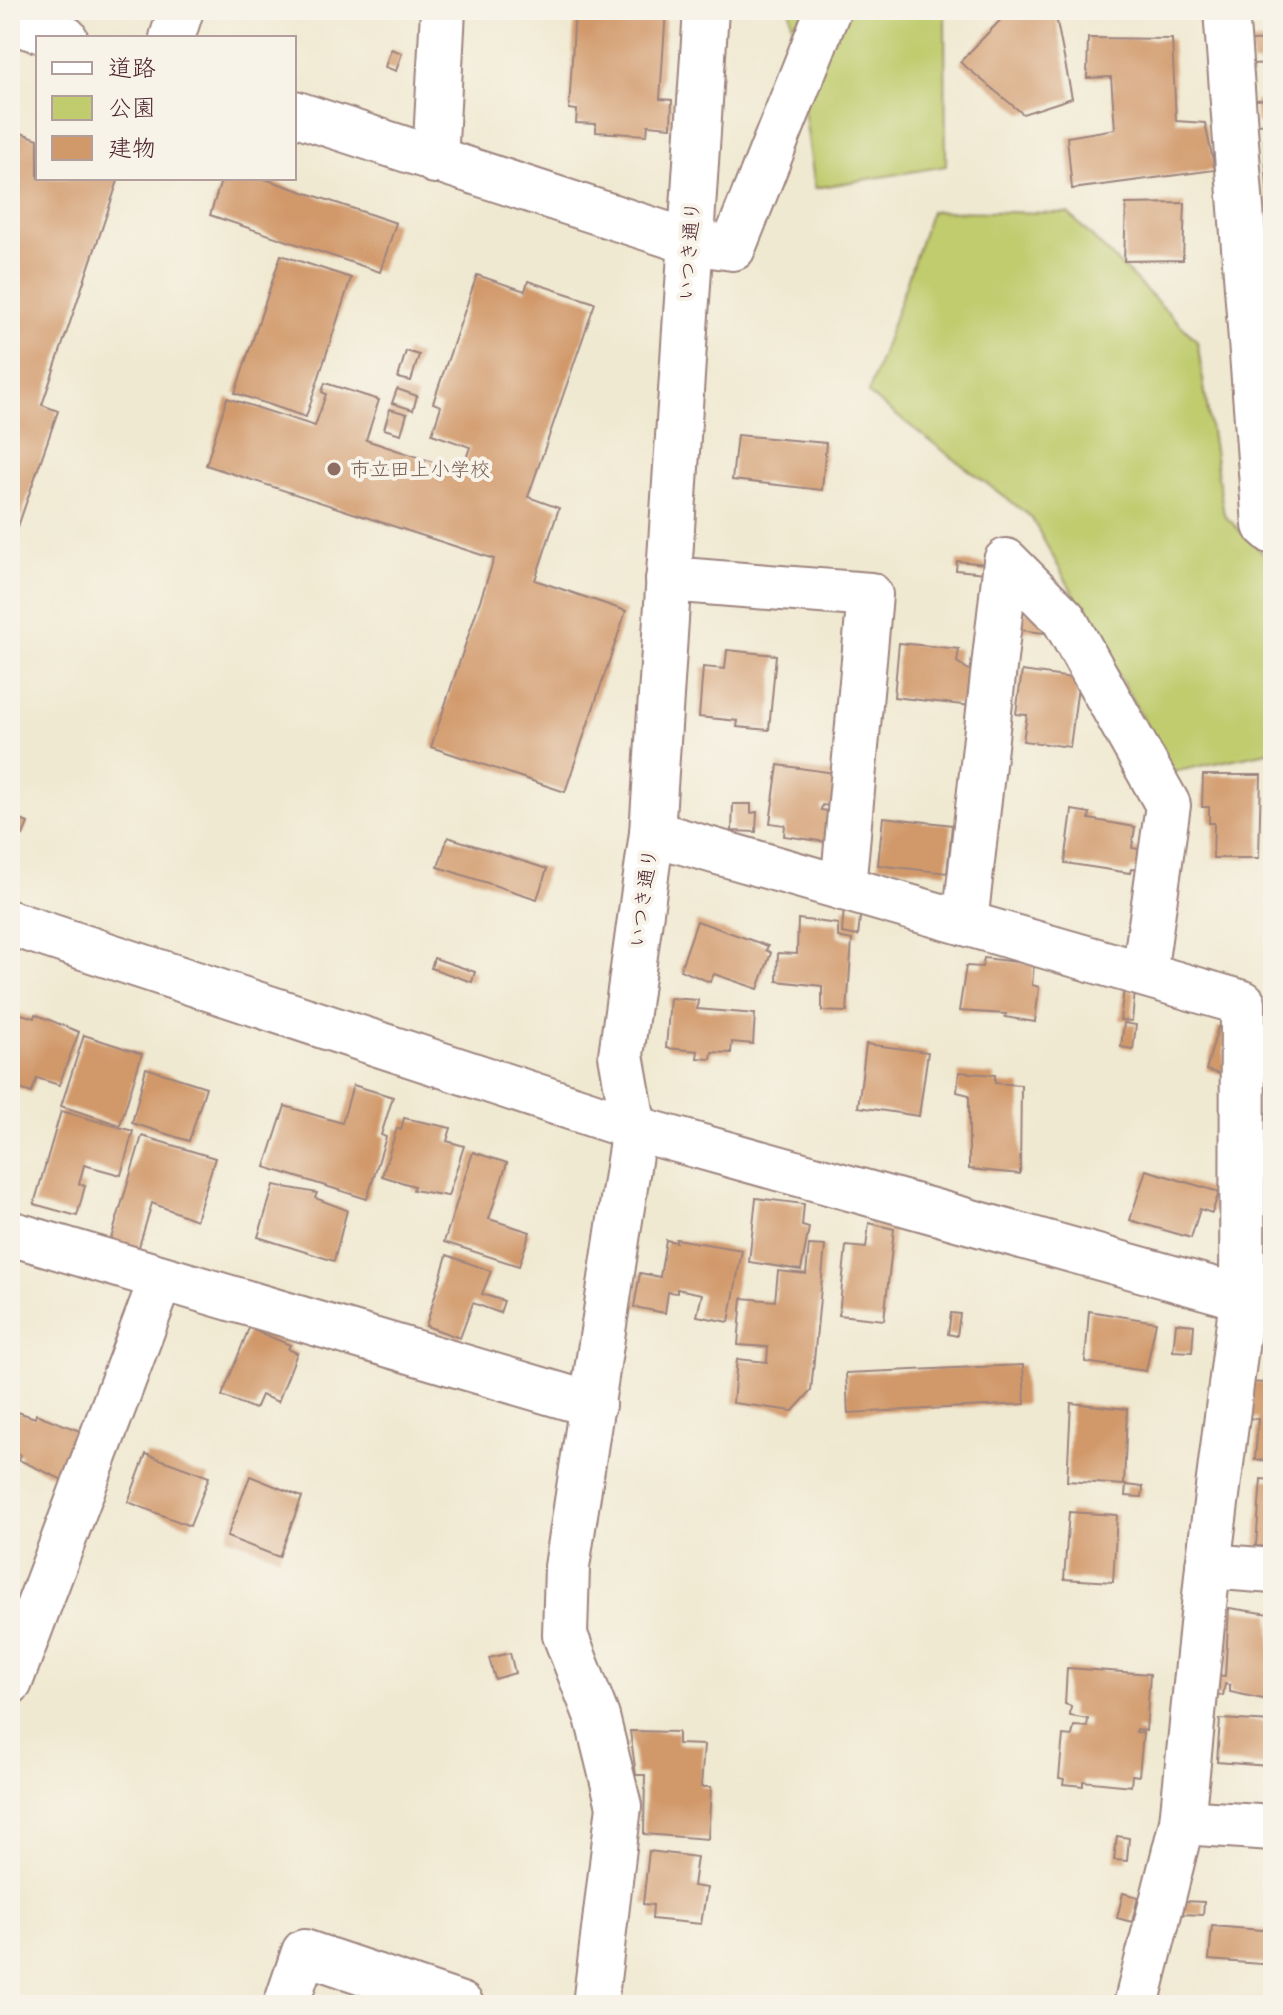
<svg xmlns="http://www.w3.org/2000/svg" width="1283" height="2015" font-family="Kalam,'Klee One',sans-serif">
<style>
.green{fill:#c0cc6e;stroke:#85764c;stroke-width:2}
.building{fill:#d1996a}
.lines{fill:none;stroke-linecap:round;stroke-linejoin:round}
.minor-casing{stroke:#9d847e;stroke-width:48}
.tertiary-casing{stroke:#9d847e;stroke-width:48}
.minor{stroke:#fff;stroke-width:44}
.tertiary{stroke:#fff;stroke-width:44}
.education-dot{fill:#8d6e63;stroke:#f7f3e8;stroke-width:3}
.labels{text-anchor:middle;stroke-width:8;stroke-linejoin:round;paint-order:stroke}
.street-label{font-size:20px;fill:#4a1f2b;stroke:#f7f3e8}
.education-label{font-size:20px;fill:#785e54;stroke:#f7f3e8;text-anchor:start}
</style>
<rect width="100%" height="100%" fill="#f7f3e8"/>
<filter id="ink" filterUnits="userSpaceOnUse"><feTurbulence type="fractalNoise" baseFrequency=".0125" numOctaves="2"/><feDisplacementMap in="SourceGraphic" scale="16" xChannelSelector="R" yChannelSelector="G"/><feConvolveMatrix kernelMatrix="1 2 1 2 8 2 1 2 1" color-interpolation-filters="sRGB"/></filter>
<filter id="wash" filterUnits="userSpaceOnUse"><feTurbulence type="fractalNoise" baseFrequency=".006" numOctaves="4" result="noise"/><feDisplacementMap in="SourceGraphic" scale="32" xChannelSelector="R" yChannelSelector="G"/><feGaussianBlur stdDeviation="1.8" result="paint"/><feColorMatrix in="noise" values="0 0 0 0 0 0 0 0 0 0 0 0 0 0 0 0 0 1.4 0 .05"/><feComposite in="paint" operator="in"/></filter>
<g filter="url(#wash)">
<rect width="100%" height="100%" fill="#f0e9d1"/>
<!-- green -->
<g class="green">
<polygon points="790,10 945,10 946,166 815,188"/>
<polygon points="931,211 1068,213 1197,341 1224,515 1273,563 1273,751 1172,772 1031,517 868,394"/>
</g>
<g id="blocks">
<!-- building -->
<g class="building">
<polygon points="575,10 666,10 660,99 672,100 671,127 648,125 647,135 596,132 596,124 576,123 577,110 569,109"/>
<polygon points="1010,10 1070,10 1057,22 1072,98 1023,114 960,62"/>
<polygon points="1088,38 1172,39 1176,121 1205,123 1215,170 1072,189 1067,137 1115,129 1111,77 1087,78"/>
<polygon points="1273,40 1273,63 1252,64 1251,41"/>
<polygon points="391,49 402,53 396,71 385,67"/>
<polygon points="1273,99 1273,123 1257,124 1255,100"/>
<polygon points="10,129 38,139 38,178 119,178 42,405 58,411 16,532 10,531"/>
<polygon points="1273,136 1273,205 1268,205 1264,137"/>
<polygon points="222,178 262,178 396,223 380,272 210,215"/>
<polygon points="1185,203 1183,260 1124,261 1126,204"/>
<polygon points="281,255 351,278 306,417 235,393"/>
<polygon points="477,275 525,291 528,281 595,303 528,497 559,508 535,580 626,611 565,792 431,747 494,559 206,465 227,398 315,426 326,394 322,392 325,383 379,400 366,440 457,470 463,467 470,447 432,434 441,406 433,403"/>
<polygon points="406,351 419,355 411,381 398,378"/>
<polygon points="397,389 417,396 413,410 392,403"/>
<polygon points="390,409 407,414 401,434 384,429"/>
<polygon points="737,435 826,443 822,490 732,480"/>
<polygon points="957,561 986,564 985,573 956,570"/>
<polygon points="1022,611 1036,613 1045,627 1044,633 1020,630"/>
<polygon points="899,643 959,649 957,662 975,674 971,706 894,697"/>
<polygon points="727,650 776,655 769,730 737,727 738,721 699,717 703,667 725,669"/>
<polygon points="1022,671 1079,679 1070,747 1023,741 1027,715 1016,714"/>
<polygon points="778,765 842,774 838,807 822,805 821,810 839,813 834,843 784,836 785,825 770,823"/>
<polygon points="1203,775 1261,775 1259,858 1213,858 1214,823 1209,823 1209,807 1202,807"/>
<polygon points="733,804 751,804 751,813 757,812 756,832 732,831"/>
<polygon points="1072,810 1090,813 1089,819 1135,827 1132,848 1145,850 1143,870 1131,869 1130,873 1065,863"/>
<polygon points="14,817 28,823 23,835 10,830"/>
<polygon points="883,817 952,825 947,873 878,865"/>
<polygon points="448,837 547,869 537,899 438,867"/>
<polygon points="844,907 861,909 858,936 842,933"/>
<polygon points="798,919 838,924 838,937 852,940 847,1012 822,1011 822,986 777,981 778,953 797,954"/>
<polygon points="697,921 768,946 766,950 771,953 758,989 714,974 710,982 680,970"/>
<polygon points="434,958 475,972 472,982 431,968"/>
<polygon points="984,958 1034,964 1032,985 1039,987 1035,1022 1005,1017 1006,1014 959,1011 966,966 982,967"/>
<polygon points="1124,989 1135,991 1132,1021 1120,1020"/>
<polygon points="670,998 698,1000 697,1009 755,1014 753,1044 732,1042 731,1053 712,1052 711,1059 697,1058 698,1051 666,1048"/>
<polygon points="18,1013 34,1018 35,1014 79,1032 59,1085 37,1078 31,1093 10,1085 10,1034"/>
<polygon points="1124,1023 1136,1025 1133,1049 1121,1047"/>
<polygon points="1218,1027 1225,1029 1224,1075 1206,1070"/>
<polygon points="84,1035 142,1054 120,1125 61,1106"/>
<polygon points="866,1044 928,1052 919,1116 858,1107"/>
<polygon points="146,1068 206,1087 189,1141 132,1123"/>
<polygon points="959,1072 995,1075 995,1083 1021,1085 1020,1174 969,1169 969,1095 957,1092"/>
<polygon points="353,1085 393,1097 381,1135 386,1137 367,1199 265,1167 285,1106 342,1123"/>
<polygon points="61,1111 133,1131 121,1175 84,1165 79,1184 85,1186 77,1216 34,1204"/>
<polygon points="404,1118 451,1128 447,1141 464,1146 448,1196 413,1190 414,1186 382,1176 397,1128 401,1130"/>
<polygon points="142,1136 215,1158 196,1220 152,1203 138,1250 110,1242"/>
<polygon points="473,1152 507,1163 489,1219 530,1232 519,1266 444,1242"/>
<polygon points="1146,1170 1219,1192 1212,1213 1200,1209 1191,1238 1130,1220"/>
<polygon points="274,1185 317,1193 315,1198 347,1210 334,1261 258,1237"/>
<polygon points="756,1198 804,1204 802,1226 809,1228 801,1270 749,1262"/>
<polygon points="869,1223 894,1229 884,1320 839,1315 846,1246 866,1248"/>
<polygon points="676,1239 742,1250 729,1322 697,1316 702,1294 677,1289 677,1293 668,1292 665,1313 634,1307 640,1273 660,1277 666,1240 676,1242"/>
<polygon points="809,1245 825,1246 811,1391 793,1411 733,1403 737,1359 767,1362 768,1347 738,1345 742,1298 775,1301 778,1271 806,1274"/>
<polygon points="447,1255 491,1271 482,1294 504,1301 500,1313 473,1303 460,1338 426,1326"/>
<polygon points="1089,1311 1156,1322 1146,1371 1085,1362"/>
<polygon points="951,1313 960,1314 957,1336 948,1334"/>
<polygon points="1176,1323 1194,1325 1192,1352 1173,1351"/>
<polygon points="249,1328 290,1345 288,1349 297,1353 278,1402 261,1395 255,1409 222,1396"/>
<polygon points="1270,1349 1273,1350 1273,1461 1255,1460 1258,1419 1248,1418 1250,1382 1263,1383"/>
<polygon points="1023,1365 1025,1404 848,1413 846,1373"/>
<polygon points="1071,1403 1127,1409 1124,1485 1067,1481"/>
<polygon points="15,1411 35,1418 36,1414 85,1433 65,1481 19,1460 21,1455 10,1451 10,1424"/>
<polygon points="146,1454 209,1477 190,1526 128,1502"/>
<polygon points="250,1476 302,1497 279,1557 227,1537"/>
<polygon points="1261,1479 1273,1480 1273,1547 1256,1546"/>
<polygon points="1126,1485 1143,1487 1142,1497 1125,1496"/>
<polygon points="1069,1512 1117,1515 1113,1582 1064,1579"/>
<polygon points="1229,1608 1270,1614 1273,1701 1230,1692 1230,1685 1225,1684 1223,1696 1213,1695 1216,1675 1225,1676"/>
<polygon points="510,1653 515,1673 495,1679 489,1658"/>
<polygon points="1067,1668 1150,1674 1146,1731 1137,1729 1136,1732 1143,1733 1139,1776 1132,1775 1131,1786 1083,1781 1083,1786 1063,1784 1064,1779 1059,1778 1063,1735 1072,1736 1074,1726 1087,1727 1088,1719 1070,1716 1071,1706 1065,1704"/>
<polygon points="1220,1719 1273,1722 1273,1773 1268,1773 1269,1766 1217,1762"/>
<polygon points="630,1731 678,1732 678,1744 704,1745 701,1787 711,1787 708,1839 644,1834 645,1775 636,1775"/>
<polygon points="1117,1836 1129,1838 1127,1861 1114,1860"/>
<polygon points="649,1851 697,1857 693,1886 707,1888 701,1924 652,1919 653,1905 643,1904"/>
<polygon points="1123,1893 1138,1897 1132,1922 1117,1918"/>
<polygon points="1182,1901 1204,1902 1203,1915 1182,1914"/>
<polygon points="1212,1926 1273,1931 1273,1965 1209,1960"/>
<polygon points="1205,1997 1273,2002 1273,2005 1204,2005"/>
</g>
</g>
</g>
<g filter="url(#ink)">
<use href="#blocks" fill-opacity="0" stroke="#9d847e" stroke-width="2"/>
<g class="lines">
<!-- minor casing -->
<g class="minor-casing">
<g id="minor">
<polyline points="1226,10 1265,525 1273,532"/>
<polyline points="10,21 65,38"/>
<polyline points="172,38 181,10"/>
<polyline points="294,113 690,242 733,248 828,10"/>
<polyline points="435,161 443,10"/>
<polyline points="668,579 870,595 843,888"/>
<polyline points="652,833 1243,1003 1242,1299 1208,1566 1182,1822 1136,2005"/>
<polyline points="965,923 1006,561 1064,619 1168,805 1144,974"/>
<polyline points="10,1233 593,1405"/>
<polyline points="1208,1566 1273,1571"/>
<polyline points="10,1682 161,1280"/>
<polyline points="1182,1822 1273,1828"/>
<polyline points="286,2005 304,1952 461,2005"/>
<polyline points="595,2005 619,1806 597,1717 565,1635 567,1567 634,1128"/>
</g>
</g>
<!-- tertiary casing -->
<g class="tertiary-casing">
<g id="tertiary">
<polyline points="10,923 634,1128 1273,1306"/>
<polyline points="634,1128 621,1055 652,833 706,10"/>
</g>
</g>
<!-- minor -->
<use href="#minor" class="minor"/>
<!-- tertiary -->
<use href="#tertiary" class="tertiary"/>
</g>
</g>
<!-- markers -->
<circle class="education-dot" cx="334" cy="469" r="8"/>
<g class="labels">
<!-- street labels -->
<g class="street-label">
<text transform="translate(689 251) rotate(-86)" y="7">いつき通り</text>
<text transform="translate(643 898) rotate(-82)" y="7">いつき通り</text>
</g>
<!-- education labels -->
<g class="education-label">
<text x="350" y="476">市立田上小学校</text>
</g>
</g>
<!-- margin -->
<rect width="1283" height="2015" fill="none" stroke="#f7f3e8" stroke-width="40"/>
<!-- legend -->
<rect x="36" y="36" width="260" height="144" fill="#f7f3e8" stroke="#b29e9c" stroke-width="2"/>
<rect x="52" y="62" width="40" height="12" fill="#ffffff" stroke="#b29e9c" stroke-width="2"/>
<text x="108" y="76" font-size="24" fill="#4a1f2b">道路</text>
<rect x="52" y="96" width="40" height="24" fill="#c0cc6e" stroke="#b29e9c" stroke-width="2"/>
<text x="108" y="116" font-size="24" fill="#4a1f2b">公園</text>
<rect x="52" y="136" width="40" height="24" fill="#d1996a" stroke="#b29e9c" stroke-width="2"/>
<text x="108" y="156" font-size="24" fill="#4a1f2b">建物</text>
</svg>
